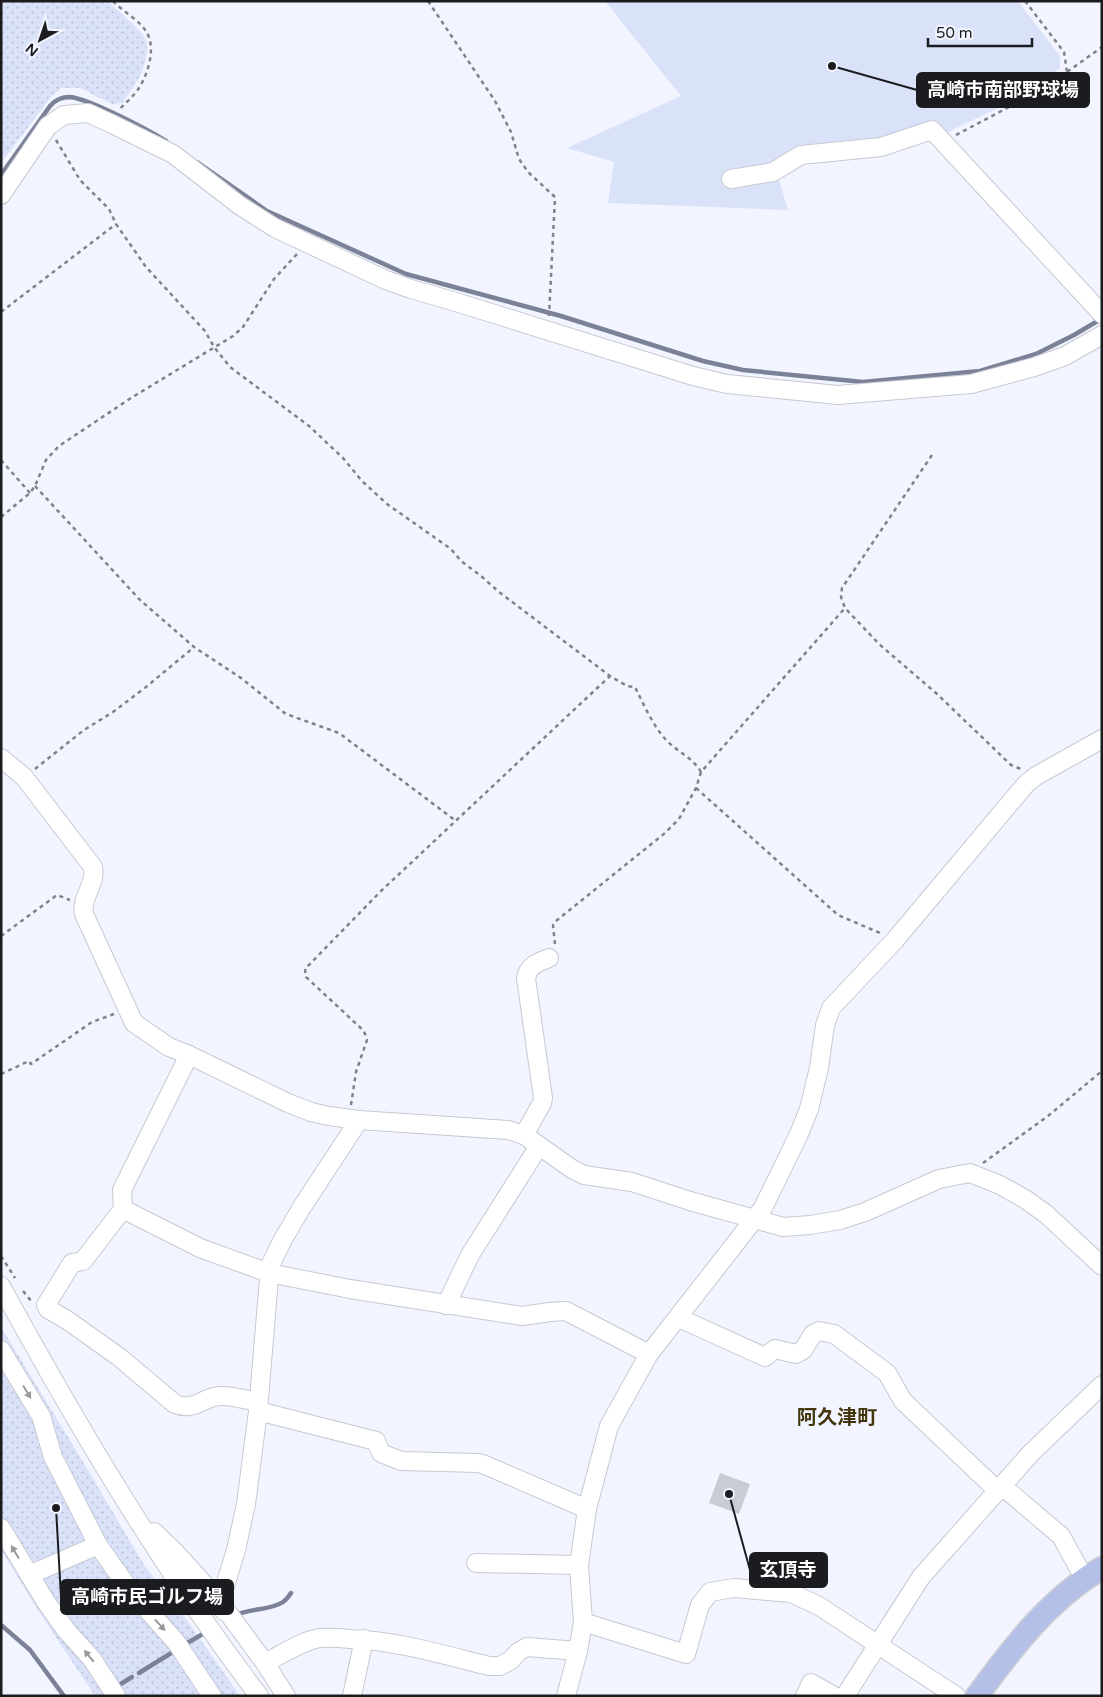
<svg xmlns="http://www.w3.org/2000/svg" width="1103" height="1697" font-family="'Varela Round','Noto Sans JP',sans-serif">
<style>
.grass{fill:url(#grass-dots)}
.park{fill:#dae2fa}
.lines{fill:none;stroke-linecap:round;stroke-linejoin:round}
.stream{stroke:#7b8297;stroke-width:4.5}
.building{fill:#c9ccd5}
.minor-casing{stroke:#c6c9d2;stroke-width:20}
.major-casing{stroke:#d1d2d2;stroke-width:25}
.path{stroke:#808288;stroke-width:2.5;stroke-dasharray:4 4;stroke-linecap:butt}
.minor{stroke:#fff;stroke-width:18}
.major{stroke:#b5c0e9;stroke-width:22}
.oneway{fill:#98999a}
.labels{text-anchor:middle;stroke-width:4;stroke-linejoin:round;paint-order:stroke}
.quarter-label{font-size:20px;font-weight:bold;fill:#42350b;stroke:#f2f5ff}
.leader{fill:none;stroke:#1b1c1f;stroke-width:2}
.callout-dot{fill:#1b1c1f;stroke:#f2f5ff;stroke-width:2}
.callout{fill:#1b1c1f;stroke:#1b1c1f;stroke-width:2}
.callout-label{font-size:19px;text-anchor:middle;font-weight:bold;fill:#fff}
</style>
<defs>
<pattern id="grass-dots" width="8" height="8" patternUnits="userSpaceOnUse" patternTransform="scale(1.25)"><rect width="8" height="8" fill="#dae2fa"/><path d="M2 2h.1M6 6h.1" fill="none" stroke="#bac1d6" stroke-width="1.8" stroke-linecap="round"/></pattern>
</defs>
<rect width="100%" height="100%" fill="#f2f5ff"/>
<!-- grass -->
<g class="grass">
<path d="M1,1H108C117,10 139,28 145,38C154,57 134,89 122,103L112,104L80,88H61L50,98L1,163Z"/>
<polygon points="1,1327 85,1465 144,1565 182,1613 240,1696 95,1696 41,1615 1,1550"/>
</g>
<!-- park -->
<polygon class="park" points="605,1 1018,1 1060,56 1060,68 1004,105 942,135 880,157 808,163 779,180 788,210 608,203 614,162 567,148 681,96"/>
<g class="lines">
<!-- stream -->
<g class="stream">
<polyline points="197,162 267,211 406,274 561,316 703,361 743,370 863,382 980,371 1036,354 1074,335 1101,319"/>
<path d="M1,175L50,106C55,100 61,97 70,97C90,99 148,130 166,141"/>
<path d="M234,1616C248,1608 270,1611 283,1602C286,1600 289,1596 291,1593"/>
<polyline points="1,1625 30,1650 64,1696"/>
<polyline points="182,1646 208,1631"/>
<polyline points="139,1673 176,1650"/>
<polyline points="116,1687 132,1677"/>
</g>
</g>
<!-- building -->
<polygon class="building" points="720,1473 750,1484 739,1514 709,1503"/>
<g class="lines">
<!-- minor casing -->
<g class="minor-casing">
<g id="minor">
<polyline points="731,179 773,172 801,155 881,147 932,130 1102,314"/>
<polyline points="1,195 48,126 64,115 88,113 110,123 173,154 239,205 275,228 386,280 411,289 456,302 693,376 727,384 838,395 971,384 1034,367 1065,356 1102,335"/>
<path d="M1,758L24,777L93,867C97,884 80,898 84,914L134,1023L169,1047L189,1055L288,1103L311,1112L329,1116L359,1120L508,1130L524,1135L572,1169L584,1175L632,1182L690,1201L783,1227L810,1225L840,1220L865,1212L939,1179L970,1173L1000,1185L1025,1199L1046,1214L1102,1266"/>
<path d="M189,1055L122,1190L123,1209L83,1261L72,1263L46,1305L48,1309L67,1320L119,1357L175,1404C195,1412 202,1397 220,1396C232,1395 246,1400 258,1402"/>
<path d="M524,1135L542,1103L543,1098L526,978C528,965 539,962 549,958"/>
<polyline points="123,1209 200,1248 269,1273 350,1289 522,1316 550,1312 566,1311 649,1354"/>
<path d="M1,1286C78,1427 161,1567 259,1696"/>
<polyline points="446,1305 470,1255 539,1146"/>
<polyline points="679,1318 765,1357 775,1349 796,1354 803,1350 813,1334 819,1331 834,1334 887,1373 903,1401 998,1491"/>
<polyline points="1,1350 41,1416 53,1457 98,1545 129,1589 176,1642 212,1696"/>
<polyline points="258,1411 376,1441 381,1453 401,1461 479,1463 485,1465 587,1509"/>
<polyline points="1002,1486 1061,1536 1084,1578"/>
<polyline points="1,1528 46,1602 66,1630 92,1659 116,1696"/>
<polyline points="154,1532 175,1552 220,1602 224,1611"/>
<polyline points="476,1563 579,1565"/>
<polyline points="29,1575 98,1545"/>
<polyline points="583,1622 686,1654 700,1605 710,1592 734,1588 791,1593 819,1606 956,1696"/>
<path d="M265,1663C281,1655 303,1640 320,1638C330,1637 341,1638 351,1639C398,1641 444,1655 489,1666H500L511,1660L518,1652L527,1647L578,1651"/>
<polyline points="286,1696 265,1663 220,1602 236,1550 246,1504 258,1411 270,1266 282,1241 302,1207 359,1120"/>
<polyline points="352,1696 364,1639"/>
<polyline points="566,1696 578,1651 583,1622 579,1565 587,1509 609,1426 649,1354 763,1208 799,1134 809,1109 819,1068 825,1025 831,1008 895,940 1026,784 1036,776 1102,739"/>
<polyline points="805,1696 811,1683 834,1696"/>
<polyline points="845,1696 921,1577 1031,1453 1102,1385"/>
</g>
</g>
<!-- major casing -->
<g class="major-casing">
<path id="major" d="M977,1696C1012,1648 1050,1598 1102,1568"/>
</g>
<!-- path -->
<g class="path">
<path d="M113,1C123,12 140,20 147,33C156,48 148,74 139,88C133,97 125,103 118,111"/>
<polyline points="428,1 495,101 511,132 519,159 528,172 555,197 549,316"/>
<polyline points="1025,1 1064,52 1067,72"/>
<polyline points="956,135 1024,99 1067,72 1102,47"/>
<path d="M56,140L80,180L109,209L116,224L146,267L205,331L214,347L230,367L309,426L343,458L362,481L387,504L451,549L461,561L481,576L499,592L610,676L627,686L635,687C644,705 653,726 667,741C678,752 693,758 701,772"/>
<polyline points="1,312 116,224"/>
<polyline points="932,455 842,588 841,597 845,608 879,644 937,694 1011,765 1021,769"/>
<polyline points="1,460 30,493"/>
<polyline points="35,486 140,600 194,647 241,678 286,714 339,733 456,821"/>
<polyline points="1,517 30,493 35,486 46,460 59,446 131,398 233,336 243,327 274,279 297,254"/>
<polyline points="35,769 84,730 113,712 146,687 193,648"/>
<polyline points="696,788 838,915 880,933"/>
<polyline points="1,936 57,895 70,900"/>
<polyline points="555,944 553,925 556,921 665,833 679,819 696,788 701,772 845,608"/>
<polyline points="1,1074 29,1061 31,1064 92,1022 114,1014"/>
<polyline points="351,1105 356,1072 367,1040 364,1031 306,977 305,969 380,892 610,676"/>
<polyline points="983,1163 1048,1116 1102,1071"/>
<polyline points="1,1256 15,1278"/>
<polyline points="23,1291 32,1302"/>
</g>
<!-- minor -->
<use href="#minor" class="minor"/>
<!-- major -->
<use href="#major" class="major"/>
</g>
<!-- one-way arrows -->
<defs><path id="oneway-solid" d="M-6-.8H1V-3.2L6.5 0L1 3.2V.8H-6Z" transform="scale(1.25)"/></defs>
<g class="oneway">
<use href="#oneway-solid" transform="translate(27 1392) rotate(59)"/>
<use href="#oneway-solid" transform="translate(15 1552) rotate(-121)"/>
<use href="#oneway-solid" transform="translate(160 1625) rotate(47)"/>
<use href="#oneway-solid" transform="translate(89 1656) rotate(-130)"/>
</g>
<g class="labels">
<!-- quarter labels -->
<g class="quarter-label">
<text x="837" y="1424">阿久津町</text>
</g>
</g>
<!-- callouts -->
<path class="leader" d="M832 66L917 90M729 1494L750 1570M56 1508L61 1597"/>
<g class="callout-dot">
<circle cx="832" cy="66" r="5"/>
<circle cx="729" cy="1494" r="5"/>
<circle cx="56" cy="1508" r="5"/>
</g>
<g class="callout">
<rect x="917" y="73" width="172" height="34" rx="5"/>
<rect x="750" y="1553" width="77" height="34" rx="5"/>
<rect x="61" y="1580" width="172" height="34" rx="5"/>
</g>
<g class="callout-label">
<text x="1003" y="96">高崎市南部野球場</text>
<text x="788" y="1576">玄頂寺</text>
<text x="147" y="1603">高崎市民ゴルフ場</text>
</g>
<!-- border -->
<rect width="1103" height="1697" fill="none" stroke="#1b1c1f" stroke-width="5"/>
<!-- north arrow -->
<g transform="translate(40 40) rotate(220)" stroke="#f2f5ff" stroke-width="4" paint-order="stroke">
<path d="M0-4L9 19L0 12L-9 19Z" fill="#1b1c1f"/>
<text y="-8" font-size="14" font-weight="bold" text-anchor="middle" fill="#1b1c1f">N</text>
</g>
<!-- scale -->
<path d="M928 38v8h104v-8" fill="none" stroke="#1b1c1f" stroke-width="2.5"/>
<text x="936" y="38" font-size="15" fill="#1b1c1f" stroke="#f2f5ff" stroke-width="4" paint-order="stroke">50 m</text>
</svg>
